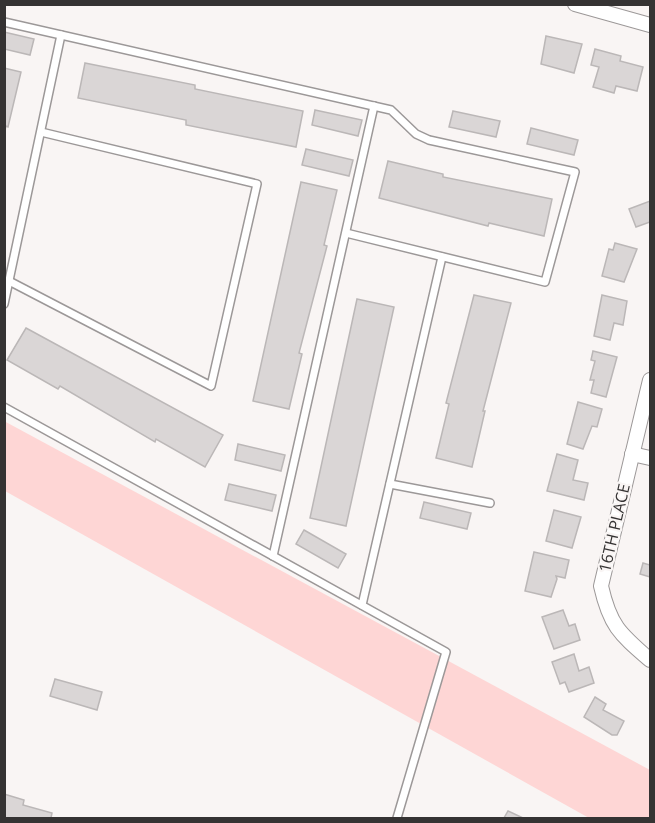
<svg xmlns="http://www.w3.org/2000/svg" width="655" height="823" font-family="'Open Sans',sans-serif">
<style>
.green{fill:#fed6d5}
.building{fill:#dad6d6;stroke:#bbb7b7;stroke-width:1.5}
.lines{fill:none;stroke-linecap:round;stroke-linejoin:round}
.lane-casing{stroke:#9c9898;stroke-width:10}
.street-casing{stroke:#9c9898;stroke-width:16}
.lane{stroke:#fff;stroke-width:7}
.street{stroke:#fff;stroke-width:14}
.labels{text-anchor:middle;stroke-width:4.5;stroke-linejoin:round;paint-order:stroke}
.street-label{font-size:16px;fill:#353333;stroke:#f9f5f4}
</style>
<rect width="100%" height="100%" fill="#f9f5f4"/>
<!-- green -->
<polygon class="green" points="4,421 650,770 650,818 589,818 5,491"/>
<!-- building -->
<g class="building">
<polygon points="4,32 34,39 30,55 4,49"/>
<polygon points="546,36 582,44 574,73 541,64"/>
<polygon points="595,49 621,56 620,61 643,67 637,91 616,86 614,93 593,87 599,67 591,65"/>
<polygon points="85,63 195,85 195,89 303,111 296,147 186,125 186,120 78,98"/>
<polygon points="4,68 21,72 8,127 6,126 4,133"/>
<polygon points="315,110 362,120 358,136 312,125"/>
<polygon points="453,111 500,121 496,137 449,127"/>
<polygon points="531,128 578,140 574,155 527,144"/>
<polygon points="306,149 353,160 349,176 302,165"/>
<polygon points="388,161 443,174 443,177 552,199 544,236 489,223 488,226 379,198"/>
<polygon points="301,182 337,190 324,245 327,246 299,353 302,354 289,409 253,401"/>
<polygon points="650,201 650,222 636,227 629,209"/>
<polygon points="615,243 637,249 624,282 602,276 609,249 613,250"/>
<polygon points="474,295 511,303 483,411 485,411 472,467 436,458 449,404 446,403"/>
<polygon points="602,295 627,301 623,325 614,323 610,340 594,336"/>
<polygon points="357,299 394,307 346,526 310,518"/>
<polygon points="26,328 223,435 205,467 156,439 155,442 60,386 58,389 7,360"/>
<polygon points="593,351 617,357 606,397 591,393 594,380 590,380 595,361 591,360"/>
<polygon points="578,402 602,409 597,427 592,426 583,449 567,444"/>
<polygon points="238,444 285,455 281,471 235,460"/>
<polygon points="557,454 578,460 573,480 588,483 584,500 547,491"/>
<polygon points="229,484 276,495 272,511 225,500"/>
<polygon points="424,502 471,513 467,529 420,518"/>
<polygon points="554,510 581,517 572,548 546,541"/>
<polygon points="304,530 346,554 338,568 296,544"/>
<polygon points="534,552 569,560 565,578 556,576 557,579 551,597 525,591"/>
<polygon points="643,563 650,565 650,577 640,574"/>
<polygon points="563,610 569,626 575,624 580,640 554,649 542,617"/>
<polygon points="574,654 579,671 589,667 594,683 569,692 565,682 560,684 552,662"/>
<polygon points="55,679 102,692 97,710 50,696"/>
<polygon points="595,697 606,704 603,710 624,721 617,735 612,735 584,717"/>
<polygon points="4,794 24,800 23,805 52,813 51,818 4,818"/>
<polygon points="508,811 523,818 504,818"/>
</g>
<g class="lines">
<!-- lane casing -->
<g class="lane-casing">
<g id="lane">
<polyline points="4,22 391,110 416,134 429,140 575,172 545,282 346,233"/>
<polyline points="9,281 211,386 257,184 41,132"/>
<polyline points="4,304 61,35"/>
<polyline points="4,407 446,652 397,818"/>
<polyline points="390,484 490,503"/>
<polyline points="273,556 374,106"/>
<polyline points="362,605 442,257"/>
</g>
</g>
<!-- street casing -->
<g class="street-casing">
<g id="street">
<polyline points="575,4 650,25"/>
<path d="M650,380L601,586C610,626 620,634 650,660"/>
<polyline points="632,454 650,458"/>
</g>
</g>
<!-- lane -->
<use href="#lane" class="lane"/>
<!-- street -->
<use href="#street" class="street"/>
</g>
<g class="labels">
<!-- street labels -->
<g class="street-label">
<text transform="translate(614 528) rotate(-77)" y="6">16TH PLACE</text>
</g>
</g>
<!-- border -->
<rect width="655" height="823" fill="none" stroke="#353333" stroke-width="12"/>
</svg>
